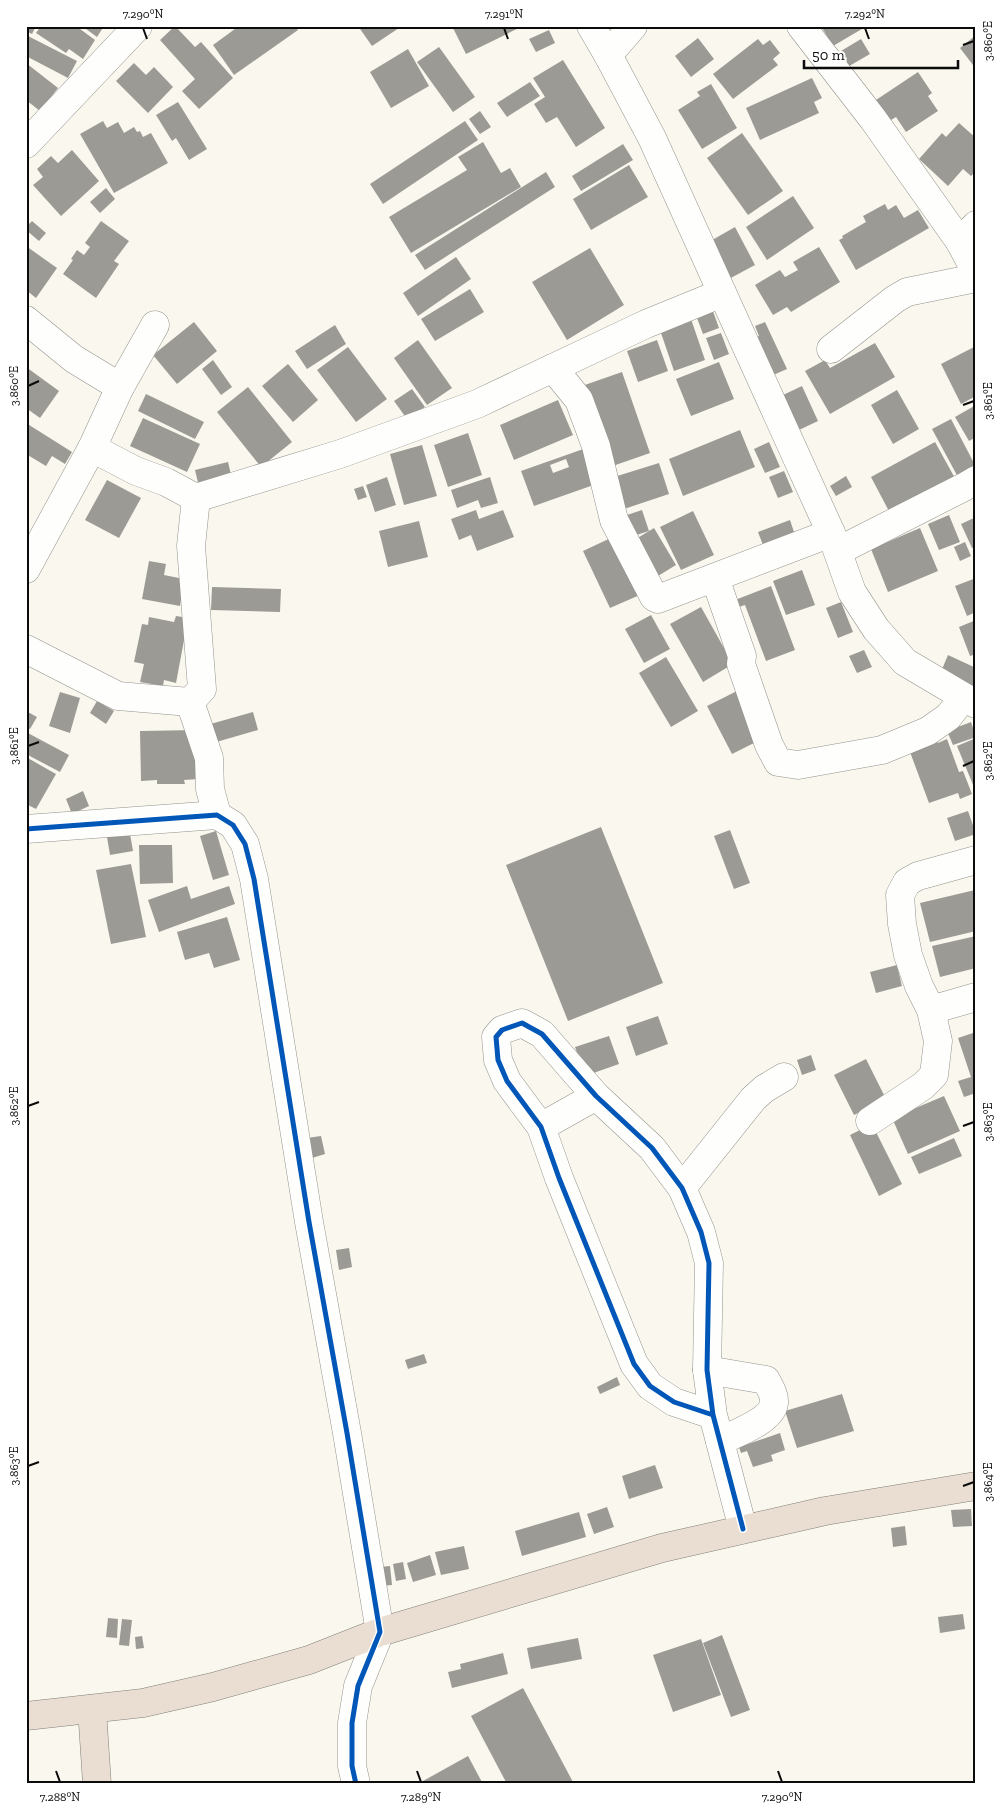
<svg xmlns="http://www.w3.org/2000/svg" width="1002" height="1810" font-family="'Zilla Slab',serif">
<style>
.building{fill:#9c9a94;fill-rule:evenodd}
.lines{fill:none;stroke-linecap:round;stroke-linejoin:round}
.minor-casing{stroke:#93928d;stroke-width:29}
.highway-casing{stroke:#807f7a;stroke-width:29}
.minor{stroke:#fefefc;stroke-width:28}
.highway{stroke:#eaded2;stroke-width:28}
.cycleway-casing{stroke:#fff;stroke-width:8}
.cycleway{stroke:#0057b8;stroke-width:5}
.ticks{fill:none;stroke:#0b0b0b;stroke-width:2}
.neatline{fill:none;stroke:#0b0b0b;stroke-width:2}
.ticks-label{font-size:12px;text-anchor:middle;fill:#0b0b0b}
</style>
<rect width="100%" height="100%" fill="#faf8ee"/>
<!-- building -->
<g class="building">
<polygon points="26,26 36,26 32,34 26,31"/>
<polygon points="41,26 76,26 95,40 83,59 69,49 66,53 36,33"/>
<polygon points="82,26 104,26 97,37"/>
<polygon points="175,26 195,47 201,42 233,78 199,109 182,91 195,79 160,40"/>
<polygon points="239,26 295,26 298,30 234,75 213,45"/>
<polygon points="358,26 402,26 372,46"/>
<polygon points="452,26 523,26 466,54"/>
<polygon points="821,26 867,26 833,46"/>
<polygon points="549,30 555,43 536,52 529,39"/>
<polygon points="26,35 77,61 68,78 26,56"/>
<polygon points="976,35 976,69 960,48"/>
<polygon points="698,38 714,59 691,77 675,56"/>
<polygon points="758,39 763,45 770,40 780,53 773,59 778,65 733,99 713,74"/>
<polygon points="861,39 870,54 844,69 836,54"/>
<polygon points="439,47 475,97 453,112 417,62"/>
<polygon points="408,49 429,86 391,108 370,72"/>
<polygon points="563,60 605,128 576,147 557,117 546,123 534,104 545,97 533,78"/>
<polygon points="26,63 58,88 40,111 26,100"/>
<polygon points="134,63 146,75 154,67 173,87 148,113 116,81"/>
<polygon points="918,72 932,93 928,96 938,111 906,132 896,117 886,123 882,110 876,100"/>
<polygon points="812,78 822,98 814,102 819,113 760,140 746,108"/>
<polygon points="530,82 540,96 507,117 497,103"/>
<polygon points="711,84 737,128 702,149 678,110 700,96 697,92"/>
<polygon points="178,102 207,149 189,160 176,138 172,141 156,115"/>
<polygon points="480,111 491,127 480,134 469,119"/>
<polygon points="103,121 107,128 118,122 124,133 134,127 137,132 140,131 143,137 151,133 168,163 114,193 80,134"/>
<polygon points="465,121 478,140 383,204 370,184"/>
<polygon points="959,123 976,138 976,171 971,176 963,169 948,186 919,159 942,133 946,137"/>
<polygon points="742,133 783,191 748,215 707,158"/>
<polygon points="483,142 501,173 510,168 521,187 411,253 389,217 467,170 458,157"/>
<polygon points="623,144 633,160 581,191 572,176"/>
<polygon points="72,150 99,181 61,216 33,185 43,177 37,169 51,156 58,163"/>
<polygon points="629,165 648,197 591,230 573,199"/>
<polygon points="546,172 555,187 425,270 415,255"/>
<polygon points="106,188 115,199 100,213 90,202"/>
<polygon points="793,196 814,228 767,260 746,227"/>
<polygon points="885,204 888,210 896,205 904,218 918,210 929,228 856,270 839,240 843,238 842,236 866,222 863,216"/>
<polygon points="32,221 46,233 39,241 26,230 26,227"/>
<polygon points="101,221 129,241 114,261 119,264 96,298 63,274 73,260 71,259 77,250 84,255 90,247 85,243"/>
<polygon points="735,227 755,265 727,280 707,243"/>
<polygon points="26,246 57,268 36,298 26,290"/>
<polygon points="819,247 840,282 791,312 787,307 773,315 755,285 780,270 785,277 798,270 793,262"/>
<polygon points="590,248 624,305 567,340 532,282"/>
<polygon points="456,257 471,279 418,316 403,293"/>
<polygon points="470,289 484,312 435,341 421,319"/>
<polygon points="710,303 719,328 703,334 694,310"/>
<polygon points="691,319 705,360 674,371 660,330"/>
<polygon points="194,322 217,351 177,384 153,355"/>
<polygon points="765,322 787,369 771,376 754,338 759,336 755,326"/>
<polygon points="335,325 346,344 307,369 295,351"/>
<polygon points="721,333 729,354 714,360 706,338"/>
<polygon points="418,340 452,388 427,405 394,358"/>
<polygon points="657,340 668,371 638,382 627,351"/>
<polygon points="875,343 895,377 830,414 805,371 825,360 830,368"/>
<polygon points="976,346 976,396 961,404 941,364"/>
<polygon points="348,347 387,399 356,422 317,370"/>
<polygon points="213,360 232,387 221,395 202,369"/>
<polygon points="719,362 734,399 691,416 676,379"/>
<polygon points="288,364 318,400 293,422 262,386"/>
<polygon points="26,367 59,391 40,418 26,408"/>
<polygon points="622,372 650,453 607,468 579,387"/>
<polygon points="802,386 818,421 799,430 783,395"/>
<polygon points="248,387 292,442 261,467 217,412"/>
<polygon points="412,389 425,407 407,419 394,401"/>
<polygon points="897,390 919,429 893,444 871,405"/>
<polygon points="146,394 204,422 195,439 138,411"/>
<polygon points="558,400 573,435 514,460 500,425"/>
<polygon points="976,405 976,437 969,441 955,417"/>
<polygon points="143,418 200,444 187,472 130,446"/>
<polygon points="951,419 976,467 959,479 932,429"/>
<polygon points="26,423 72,452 65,464 52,456 46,466 26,454"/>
<polygon points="740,430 755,467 683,496 669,459"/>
<polygon points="468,433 482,475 448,487 434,445"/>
<polygon points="769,442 780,467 765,473 754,449"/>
<polygon points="935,442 956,480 891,515 871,477"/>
<polygon points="422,445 437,496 404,505 390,454"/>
<path d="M589,447L602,482L534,506L521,471ZM566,459L569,467L553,473L550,465Z"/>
<polygon points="228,462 232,479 199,487 195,470"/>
<polygon points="659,463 669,494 624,509 614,477"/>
<polygon points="784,471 793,492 778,498 769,477"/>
<polygon points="846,476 852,487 836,496 830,486"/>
<polygon points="387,477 396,505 375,512 366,485"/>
<polygon points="490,477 498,503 481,508 478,500 457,508 451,490"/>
<polygon points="107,480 141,498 119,538 85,520"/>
<polygon points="363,486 367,497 358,500 354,489"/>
<polygon points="476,510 479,519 503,510 514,537 477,551 471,535 459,540 451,519"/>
<polygon points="642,510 649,531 630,537 624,516"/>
<polygon points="693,511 714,555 681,570 660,527"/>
<polygon points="949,515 960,542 939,550 928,524"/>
<polygon points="976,517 976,547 972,548 961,524"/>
<polygon points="790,520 797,541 766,553 758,532"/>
<polygon points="419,521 428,557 388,567 379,531"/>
<polygon points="654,528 676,565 653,579 631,542"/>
<polygon points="920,528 938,571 888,592 871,549"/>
<polygon points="615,536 642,594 610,608 583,551"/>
<polygon points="965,542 971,556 960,561 954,547"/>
<polygon points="149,561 166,564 164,575 184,579 180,606 142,599"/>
<polygon points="802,570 815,605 786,615 773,581"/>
<polygon points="976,578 976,612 967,616 955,586"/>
<polygon points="771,586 795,650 766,661 745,605 739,607 735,600"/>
<polygon points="212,587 281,589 280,612 211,610"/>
<polygon points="841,602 853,632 838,638 826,608"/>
<polygon points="701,607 733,664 703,682 670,624"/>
<polygon points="651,615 670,649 644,663 625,629"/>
<polygon points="176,616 195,619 185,635 176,683 164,680 163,686 140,682 144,664 134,662 142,624 148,625 149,617 174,622"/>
<polygon points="976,620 976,654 970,656 959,627"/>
<polygon points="864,650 872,667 857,673 849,656"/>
<polygon points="948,655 976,668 976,691 940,674"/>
<polygon points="666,657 698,711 671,727 639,673"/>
<polygon points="737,691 762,739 732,754 707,706"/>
<polygon points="60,692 80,698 70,733 49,726"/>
<polygon points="97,701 114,711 106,724 90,713"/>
<polygon points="26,711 37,717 30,729 26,727"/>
<polygon points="253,712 258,730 213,743 207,725"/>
<polygon points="971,722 976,737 953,745 947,731"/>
<polygon points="197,730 199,779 184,780 185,784 157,784 157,780 141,781 140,731"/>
<polygon points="26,732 69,755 60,772 26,754"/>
<polygon points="935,737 938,743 947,739 959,772 963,771 972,794 960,799 958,793 929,803 910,752"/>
<polygon points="976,738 976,792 957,746"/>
<polygon points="26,757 56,774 36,809 26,804"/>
<polygon points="83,791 89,806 72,814 66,799"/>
<polygon points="968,811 976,834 955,841 947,818"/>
<polygon points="601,827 663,983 568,1021 506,865"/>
<polygon points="730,830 750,883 734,889 714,836"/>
<polygon points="216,831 229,875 213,880 200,836"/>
<polygon points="130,834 133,851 110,855 107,837"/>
<polygon points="139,845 172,845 173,883 140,884"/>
<polygon points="131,864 146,937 111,944 96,870"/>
<polygon points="187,886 191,899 229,886 235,904 159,932 148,900"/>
<polygon points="975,890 976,931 930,942 920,903"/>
<polygon points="227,917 240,960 214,968 209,953 185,960 177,932"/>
<polygon points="976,936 976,968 940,977 932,946"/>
<polygon points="897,965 902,986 876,993 870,972"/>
<polygon points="658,1016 668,1044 636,1056 626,1027"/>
<polygon points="976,1032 976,1093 964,1097 958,1081 971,1077 958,1038"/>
<polygon points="609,1036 619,1064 585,1076 575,1047"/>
<polygon points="811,1055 816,1070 802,1075 797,1060"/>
<polygon points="866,1059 888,1103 866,1109 854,1115 834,1075"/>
<polygon points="944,1096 960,1131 908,1154 892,1118"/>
<polygon points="872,1124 902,1184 879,1196 850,1135"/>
<polygon points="321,1136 325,1154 312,1158 307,1138"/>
<polygon points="954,1138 962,1156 919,1174 911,1157"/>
<polygon points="349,1248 352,1267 339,1270 336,1250"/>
<polygon points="424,1354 427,1363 408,1369 405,1360"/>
<polygon points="617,1377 620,1385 600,1394 597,1387"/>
<polygon points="842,1394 854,1431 797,1448 785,1411"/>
<polygon points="780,1433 785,1450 771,1455 773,1461 753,1467 747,1451 741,1453 739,1447"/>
<polygon points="655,1465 663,1488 629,1499 622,1476"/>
<polygon points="607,1507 614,1527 594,1534 587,1514"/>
<polygon points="971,1509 972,1526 953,1527 951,1510"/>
<polygon points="579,1512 586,1537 522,1556 515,1531"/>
<polygon points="905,1526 907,1545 893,1547 891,1528"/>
<polygon points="464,1546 469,1569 441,1575 435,1552"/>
<polygon points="430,1555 436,1575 413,1582 407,1563"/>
<polygon points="403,1562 406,1579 396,1581 393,1564"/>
<polygon points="390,1566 392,1585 381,1586 379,1567"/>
<polygon points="963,1614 965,1629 940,1633 938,1617"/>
<polygon points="108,1618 118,1619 117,1638 106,1637"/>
<polygon points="122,1619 132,1620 129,1646 119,1645"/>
<polygon points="722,1635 750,1710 731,1717 703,1643"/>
<polygon points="142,1636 144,1648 136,1649 135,1637"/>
<polygon points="578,1638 582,1659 531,1669 527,1648"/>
<polygon points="701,1639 721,1695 673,1712 653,1655"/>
<polygon points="503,1653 508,1674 452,1688 448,1672 461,1669 460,1664"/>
<polygon points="523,1688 574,1784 507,1784 471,1716"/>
<polygon points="468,1756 483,1784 425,1784 423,1781"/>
</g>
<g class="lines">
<!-- minor casing -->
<g class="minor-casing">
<g id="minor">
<polyline points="591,26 608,55 652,138 831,533 852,592 876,629 905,662 976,704"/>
<polyline points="801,26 873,119 960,242 976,272"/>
<polyline points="608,55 633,26"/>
<polyline points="26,144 138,26"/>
<polyline points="960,242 976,225"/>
<polyline points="26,320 74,359 120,387"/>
<polyline points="831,349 895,299 907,292 976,278"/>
<polyline points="553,368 579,400 596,446 614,520 654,597 658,599 831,533"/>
<polyline points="92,448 136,471 166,482 196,498 340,454 477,404 646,324 722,293"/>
<polyline points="838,551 964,487 976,480"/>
<polyline points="26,569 92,448 120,387 155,325"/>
<polyline points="715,578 742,656 741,664 769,745 778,762 798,765 882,750 928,731 948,717 963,698"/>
<polyline points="26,649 118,696 190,702 202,689 191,546 196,498"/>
<polyline points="190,702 209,758 210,789 217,815"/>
<polyline points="26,829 217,815 233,825 245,844 254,879 309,1222 347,1433 380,1632 358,1686 352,1723 352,1766 356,1784"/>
<polyline points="931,1010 976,997"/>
<polyline points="870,1121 923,1086 934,1075 938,1041 931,1010 919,986 908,955 902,924 900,895 907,882 918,876 976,860"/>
<polyline points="541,1127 596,1096"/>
<polyline points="682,1188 753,1099 764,1089 784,1077"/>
<path d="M707,1370L766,1380C769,1386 775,1395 774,1403C772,1421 734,1434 720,1441"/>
<polyline points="713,1415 674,1402 650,1386 634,1364 559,1178 541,1127 507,1081 498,1060 496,1037 502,1030 522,1023 542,1034 596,1096 652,1148 682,1188 701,1232 709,1263 707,1370 713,1415 743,1529"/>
</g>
</g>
<!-- highway casing -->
<g class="highway-casing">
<g id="highway">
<polyline points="92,1709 97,1784"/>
<polyline points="26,1716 143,1703 213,1687 309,1660 380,1632 662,1548 825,1511 976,1486"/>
</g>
</g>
<!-- minor -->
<use href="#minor" class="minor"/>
<!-- highway -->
<use href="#highway" class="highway"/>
<!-- cycleway casing -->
<g class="cycleway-casing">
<g id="cycleway">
<polyline points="26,829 217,815 233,825 245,844 254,879 309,1222 347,1433 380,1632 358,1686 352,1723 352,1766 356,1784"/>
<polyline points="713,1415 674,1402 650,1386 634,1364 559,1178 541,1127 507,1081 498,1060 496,1037 502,1030 522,1023 542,1034 596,1096 652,1148 682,1188 701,1232 709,1263 707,1370 713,1415 743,1529"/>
</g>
</g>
<!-- cycleway -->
<use href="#cycleway" class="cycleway"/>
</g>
<!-- ticks -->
<path class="ticks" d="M143,28L147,39M504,28L508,39M865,28L869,39M963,45L974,41M28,386L39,381M963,405L974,401M28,746L39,742M963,766L974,761M28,1106L39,1102M963,1126L974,1122M28,1466L39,1462M963,1486L974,1482M56,1771L60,1782M417,1771L421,1782M778,1771L782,1782"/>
<!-- border -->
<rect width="1002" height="1810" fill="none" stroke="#ffffff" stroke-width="55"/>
<!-- scale -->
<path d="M804 60v8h154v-8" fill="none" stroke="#0b0b0b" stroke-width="2.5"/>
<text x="812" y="60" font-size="15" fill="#0b0b0b" stroke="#ffffff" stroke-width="4" paint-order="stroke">50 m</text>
<rect x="28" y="28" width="946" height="1754" class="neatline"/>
<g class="ticks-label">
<text x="143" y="18">7.290°N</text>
<text x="504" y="18">7.291°N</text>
<text x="865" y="18">7.292°N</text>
<text transform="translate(988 41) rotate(-90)" y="4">3.860°E</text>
<text transform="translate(14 386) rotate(-90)" y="4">3.860°E</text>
<text transform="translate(988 401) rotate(-90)" y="4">3.861°E</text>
<text transform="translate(14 746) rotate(-90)" y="4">3.861°E</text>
<text transform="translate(988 761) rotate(-90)" y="4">3.862°E</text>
<text transform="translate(14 1106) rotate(-90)" y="4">3.862°E</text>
<text transform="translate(988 1122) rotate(-90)" y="4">3.863°E</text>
<text transform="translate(14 1466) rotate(-90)" y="4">3.863°E</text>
<text transform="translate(988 1482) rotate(-90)" y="4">3.864°E</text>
<text x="60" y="1801">7.288°N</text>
<text x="421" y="1801">7.289°N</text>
<text x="782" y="1801">7.290°N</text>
</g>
</svg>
